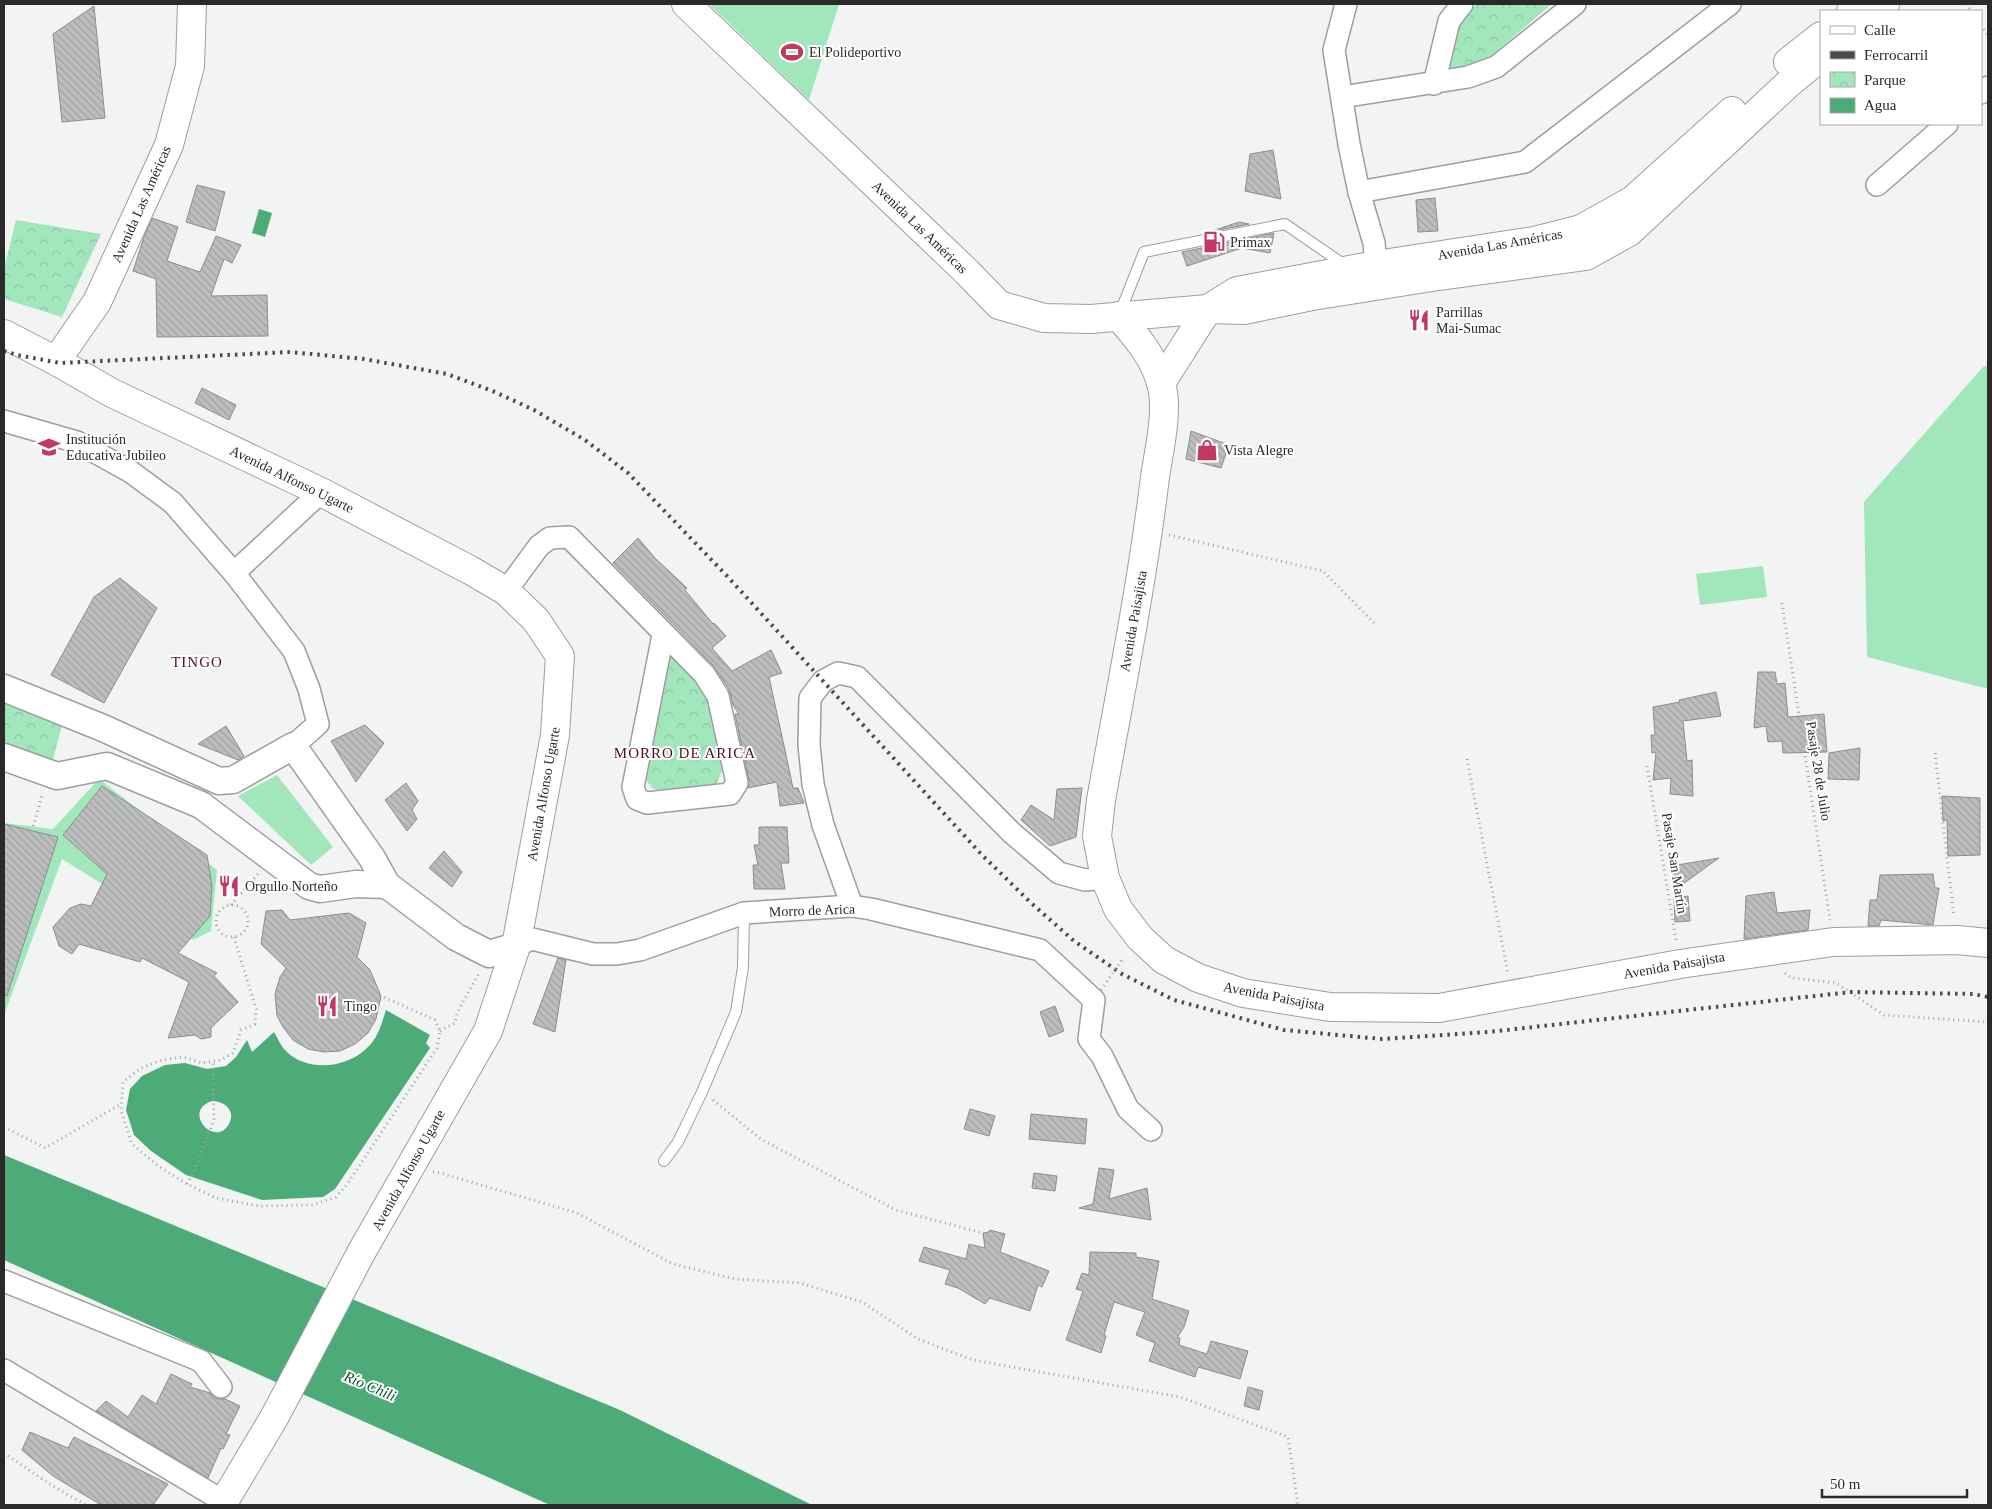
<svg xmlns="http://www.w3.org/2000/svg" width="1992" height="1509" font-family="'Times New Roman',serif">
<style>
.grass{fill:#a1e7bb}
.park{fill:url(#park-crowns)}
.water{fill:#4cab76;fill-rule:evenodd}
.building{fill:url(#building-back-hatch);stroke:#8a8e8c}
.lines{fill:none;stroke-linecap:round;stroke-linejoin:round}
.service-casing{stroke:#9c9f9d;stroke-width:12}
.minor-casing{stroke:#9c9f9d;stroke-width:24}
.tertiary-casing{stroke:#9c9f9d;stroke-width:29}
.secondary-casing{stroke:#9c9f9d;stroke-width:30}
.primary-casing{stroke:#9c9f9d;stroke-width:30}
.path{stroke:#a2a4a3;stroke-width:3;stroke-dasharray:1 4;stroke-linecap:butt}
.service{stroke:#fff;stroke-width:10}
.minor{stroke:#fff;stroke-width:21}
.tertiary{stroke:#fff;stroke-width:26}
.secondary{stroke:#fff;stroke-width:28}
.primary{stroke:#fff;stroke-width:28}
.rail{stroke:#4a4b4a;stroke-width:4;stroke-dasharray:2.5 5;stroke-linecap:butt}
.path-bridge{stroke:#a2a4a3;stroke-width:3;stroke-dasharray:1 4;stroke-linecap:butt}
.labels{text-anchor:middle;stroke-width:4;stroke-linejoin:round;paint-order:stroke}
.poi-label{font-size:14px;fill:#292a29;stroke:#fff;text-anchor:start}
.street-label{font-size:14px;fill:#292a29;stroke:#fff}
.neighbourhood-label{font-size:15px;letter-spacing:1px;fill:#500c23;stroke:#fff}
.water-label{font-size:15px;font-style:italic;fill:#04512e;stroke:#fff}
</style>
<defs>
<pattern id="park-crowns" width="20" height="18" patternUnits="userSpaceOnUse" patternTransform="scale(1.25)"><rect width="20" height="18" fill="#a1e7bb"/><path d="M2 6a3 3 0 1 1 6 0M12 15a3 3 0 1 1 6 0" fill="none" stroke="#8bc6a1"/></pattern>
<pattern id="building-back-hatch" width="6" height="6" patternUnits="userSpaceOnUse" patternTransform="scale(1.25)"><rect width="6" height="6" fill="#bbbebc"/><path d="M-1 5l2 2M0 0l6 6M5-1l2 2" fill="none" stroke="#a1a3a2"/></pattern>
</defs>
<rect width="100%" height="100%" fill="#f1f4f2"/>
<!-- grass -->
<g class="grass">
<polygon points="709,4 839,4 809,100"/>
<polygon points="1988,365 1988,689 1867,657 1864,502 1983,367"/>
<polygon points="1763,566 1767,597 1700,605 1696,574"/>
<polygon points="277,775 333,847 311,865 238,796"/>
<polygon points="99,779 217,870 211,931 193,940 62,859 4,1015 4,823 53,829"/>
</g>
<!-- park -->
<g class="park">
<polygon points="1477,4 1552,4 1486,60 1440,73 1454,25"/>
<polygon points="16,220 101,234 62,317 4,299 4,269"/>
<polygon points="666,657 677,657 709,694 724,767 715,787 663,793 652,788 645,778"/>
<polygon points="4,698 63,722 52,763 4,744"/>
</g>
<!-- water -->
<g class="water">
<polygon points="259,209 272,213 265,237 252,233"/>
<path d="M386,1010L430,1035L426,1043L430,1048L335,1189L323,1197L262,1200L186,1175L151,1151L134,1135L126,1110L130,1089L142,1076L165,1065L185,1063L207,1069L226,1066L236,1057L247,1040L252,1052L274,1032C278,1038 281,1047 287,1052C309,1073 350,1068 370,1045C379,1035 382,1022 386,1010ZM212,1101C225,1101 236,1111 229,1124C215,1149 181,1111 212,1101Z"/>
<polygon points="4,1155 620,1410 812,1505 550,1505 4,1260"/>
</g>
<!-- building -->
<g class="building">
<polygon points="94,6 105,118 62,122 53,34"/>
<polygon points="1273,150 1281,199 1245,191 1250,154"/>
<polygon points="197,185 225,192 215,231 186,222"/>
<polygon points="1435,198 1438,231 1418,232 1416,200"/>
<polygon points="152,218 178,227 167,261 200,272 216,236 241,245 232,263 224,259 211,296 267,295 268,336 157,337 156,279 133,271 144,237"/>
<polygon points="1239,222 1249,224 1209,232"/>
<polygon points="1274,233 1270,253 1242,248 1187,266 1182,252"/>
<polygon points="202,388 236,405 229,420 195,403"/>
<polygon points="1191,431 1229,445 1221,468 1186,459"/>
<polygon points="638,538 655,558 687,588 685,590 713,624 714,623 726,636 712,648 732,671 771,650 782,673 769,677 786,755 793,788 798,788 804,803 780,806 777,782 748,788 749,780 735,714 739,714 733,705 729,689 713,665 613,563"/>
<polygon points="120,578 157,608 104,703 51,675 94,597"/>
<polygon points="1758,672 1775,672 1777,684 1785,683 1788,717 1824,714 1827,752 1783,753 1782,741 1768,742 1766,726 1754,728"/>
<polygon points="1716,692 1721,716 1683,721 1687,761 1692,760 1693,796 1670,794 1671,778 1653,780 1656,752 1652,753 1651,735 1655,735 1653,707 1680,702 1679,700"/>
<polygon points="365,725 384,743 356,782 331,741"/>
<polygon points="226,726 244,756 238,760 198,744"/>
<polygon points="1860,748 1859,780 1828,779 1829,753"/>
<polygon points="406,783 418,801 412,810 417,819 407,831 385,800"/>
<polygon points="102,786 207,855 212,886 210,916 178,953 217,973 214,976 238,1002 211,1028 211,1037 201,1039 195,1035 168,1038 189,982 142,958 140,962 79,944 72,954 59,946 53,927 70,908 81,904 91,906 107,874 63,835"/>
<polygon points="1082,788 1076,837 1050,846 1021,820 1031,805 1054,820 1057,789"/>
<polygon points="1942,796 1980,798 1980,855 1948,856 1947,820 1943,821"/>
<polygon points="4,824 58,837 7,996 4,995"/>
<polygon points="759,827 787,827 789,863 781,863 785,889 754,889 753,865 758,865 754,845 759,845"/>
<polygon points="444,851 462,872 452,887 429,868"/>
<polygon points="1719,858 1676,889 1671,866"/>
<polygon points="1933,874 1935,888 1939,888 1933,925 1881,920 1879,926 1868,926 1870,900 1877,900 1880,875"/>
<polygon points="1774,892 1777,913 1810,910 1808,930 1744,939 1746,896"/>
<polygon points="1688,896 1690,921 1675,922 1674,899"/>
<polygon points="282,910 290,920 349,913 366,923 357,957 370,970 381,996 376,1019 368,1033 355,1044 340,1051 324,1052 308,1049 293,1040 283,1027 277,1016 275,994 280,977 286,968 261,944 266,911"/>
<polygon points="558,958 566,960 555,1032 533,1024"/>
<polygon points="1055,1006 1064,1031 1049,1037 1040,1012"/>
<polygon points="970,1109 995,1116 989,1136 964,1129"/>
<polygon points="1031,1114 1087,1119 1085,1144 1029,1139"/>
<polygon points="1099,1168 1114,1170 1109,1199 1147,1188 1151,1220 1079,1208 1093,1204"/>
<polygon points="1034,1173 1057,1176 1055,1191 1032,1188"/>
<polygon points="990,1230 1005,1234 1000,1252 1049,1271 1042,1287 1038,1285 1030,1311 990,1298 985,1304 958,1288 945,1284 950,1270 919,1261 924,1247 966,1259 969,1244 985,1248 983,1233 989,1232"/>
<polygon points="1090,1252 1136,1253 1136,1257 1159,1261 1152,1299 1189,1311 1184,1327 1177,1338 1180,1338 1179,1345 1207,1354 1211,1341 1248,1351 1240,1379 1198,1367 1195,1377 1149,1361 1155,1343 1136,1335 1145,1312 1114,1302 1104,1335 1106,1336 1101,1353 1066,1340 1083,1291 1076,1289 1082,1273 1089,1275"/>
<polygon points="171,1374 192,1384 190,1387 210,1393 217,1399 225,1399 240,1406 226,1434 230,1435 223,1449 221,1448 208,1478 96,1411 106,1401 128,1417 142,1395 156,1404"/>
<polygon points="1248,1387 1263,1391 1259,1410 1244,1406"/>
<polygon points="30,1432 68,1448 74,1437 168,1484 153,1505 101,1505 53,1476 22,1450"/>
</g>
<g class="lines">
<!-- service casing -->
<g class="service-casing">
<g id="service">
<polyline points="1119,315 1144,252 1285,224 1346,266"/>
<polyline points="664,1161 678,1142 702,1092 736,1012 743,967 744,913"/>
</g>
</g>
<!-- minor casing -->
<g class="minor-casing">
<g id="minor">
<polyline points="1346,4 1334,50 1349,144 1359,192 1374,243 1376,265"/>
<polyline points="1434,84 1449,21 1462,4"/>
<polyline points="1981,93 1988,87"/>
<polyline points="1342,97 1468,77 1496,67 1575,4"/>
<polyline points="1877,185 1947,124"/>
<polyline points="1359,192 1525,162 1730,4"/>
<polyline points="4,421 77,442 131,472 173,503 234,573 294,651 309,689 318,724 293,746"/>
<polyline points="234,573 321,492"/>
<polyline points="506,591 539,546 550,538 569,537 704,674 718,696 737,783 730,794 647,803 637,799 633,787 663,635"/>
<polyline points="852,906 823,825 813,784 809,745 810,698 823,681 838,673 857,677 1012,833 1059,873 1085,880 1105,878"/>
<polyline points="516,946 532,939 593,954 617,954 640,950 744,913 852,906 871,909 1040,950 1094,1000 1089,1039 1102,1056 1128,1109 1151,1130"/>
<polyline points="4,1281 201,1361 221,1387"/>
<polyline points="4,1370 223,1501"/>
</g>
</g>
<!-- tertiary casing -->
<g class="tertiary-casing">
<g id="tertiary">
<polyline points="4,688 103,728 219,781 233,780 293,746 372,858 387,885 456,937 489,954 516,946"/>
<polyline points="4,757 57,776 107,766 201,805 309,886 320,889 356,884 387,885"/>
</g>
</g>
<!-- secondary casing -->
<g class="secondary-casing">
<g id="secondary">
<polyline points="686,4 967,272 999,305 1044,318 1091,319 1208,309 1244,310 1312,296 1432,277 1586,256 1629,232 1788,84 1821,57"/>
<polyline points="1851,11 1861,4"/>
<polyline points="1876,11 1885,4"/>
<polyline points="1788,62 1821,36"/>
<path d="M1118,316C1136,336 1154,357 1161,383C1169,410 1159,450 1155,477C1142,585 1120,693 1101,800L1097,836L1105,878L1118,909L1140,938L1164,960L1198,978L1243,993L1330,1007L1439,1008L1680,964L1833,942L1957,940L1988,943"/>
<polyline points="56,361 97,302 169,145 190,66 192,4"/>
<polyline points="1161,383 1208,309 1237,291 1376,265 1534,241 1581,229 1633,200 1732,111"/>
</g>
</g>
<!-- primary casing -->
<g class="primary-casing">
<polyline id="primary" points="4,334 56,361 112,393 321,492 470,570 506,591 536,620 560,656 555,735 516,946 488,1031 362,1251 275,1416 222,1505"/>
</g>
<!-- path -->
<g class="path">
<polyline points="1966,4 1971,11"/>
<polyline points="1981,25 1988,35"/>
<polyline points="1169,535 1323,571 1374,623"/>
<polyline points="1782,603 1830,920"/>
<polyline points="1935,753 1954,917"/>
<polyline points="1467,759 1508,974"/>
<polyline points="1647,766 1676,941"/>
<polyline points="32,831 42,795"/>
<polyline points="231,905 258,874"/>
<circle cx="232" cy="921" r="16"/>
<polyline points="234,937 256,1009 255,1024 241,1030 233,1053 221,1060 202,1063 183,1057 162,1060 141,1068 123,1082 121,1111 132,1144 158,1166 187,1184 216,1198 259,1206 313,1205 336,1197 348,1183 437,1048 440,1031 435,1020 381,996"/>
<polyline points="1785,973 1792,978 1836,983 1884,1015 1988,1022"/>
<polyline points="440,1031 455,1023 457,1013 479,973"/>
<polyline points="713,1100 762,1140 896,1210 983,1233"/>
<polyline points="4,1127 45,1148 121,1104"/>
<polyline points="433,1172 440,1173 577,1213 673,1264 735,1279 800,1283 862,1302 918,1339 973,1360 1180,1397 1288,1437 1298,1505"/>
<polyline points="187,1184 194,1172 214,1120 213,1062"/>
<polyline points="4,1453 51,1485 86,1505"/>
</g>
<!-- service -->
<use href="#service" class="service"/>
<!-- minor -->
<use href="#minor" class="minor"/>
<!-- tertiary -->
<use href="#tertiary" class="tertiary"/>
<!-- secondary -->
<use href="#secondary" class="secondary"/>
<!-- primary -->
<use href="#primary" class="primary"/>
<!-- rail -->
<polyline class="rail" points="4,351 17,355 60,363 290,352 364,359 447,374 495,392 534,410 585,440 628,473 727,576 982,855 1029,901 1074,941 1122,974 1174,1000 1284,1030 1382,1039 1488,1032 1851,992 1973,994 1988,997"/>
<!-- path-bridge -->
<polyline class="path-bridge" points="1101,990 1124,957"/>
</g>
<!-- icons -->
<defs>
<g id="stadium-bare" transform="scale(1.725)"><path d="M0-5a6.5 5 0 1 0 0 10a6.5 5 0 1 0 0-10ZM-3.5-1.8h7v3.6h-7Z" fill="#c53763" stroke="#fff" stroke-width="2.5" paint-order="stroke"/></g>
<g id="fuel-bare" transform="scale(1.725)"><path d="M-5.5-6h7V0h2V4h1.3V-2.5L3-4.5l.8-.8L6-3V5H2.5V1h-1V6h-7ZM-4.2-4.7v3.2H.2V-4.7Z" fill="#c53763" stroke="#fff" stroke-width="2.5" paint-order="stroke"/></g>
<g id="restaurant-bare" transform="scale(1.725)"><path d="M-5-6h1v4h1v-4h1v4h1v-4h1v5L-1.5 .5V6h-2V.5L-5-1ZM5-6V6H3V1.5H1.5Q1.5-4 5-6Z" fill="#c53763" stroke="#fff" stroke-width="2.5" paint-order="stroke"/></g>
<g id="school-bare" transform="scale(1.725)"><path d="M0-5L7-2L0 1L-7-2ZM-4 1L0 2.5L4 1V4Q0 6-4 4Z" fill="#c53763" stroke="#fff" stroke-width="2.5" paint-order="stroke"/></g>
<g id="shop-bare" transform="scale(1.725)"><path d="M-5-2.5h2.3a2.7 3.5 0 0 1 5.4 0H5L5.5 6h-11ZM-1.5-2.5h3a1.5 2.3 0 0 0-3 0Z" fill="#c53763" stroke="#fff" stroke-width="2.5" paint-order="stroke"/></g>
</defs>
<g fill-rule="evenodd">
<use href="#stadium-bare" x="792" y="52"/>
<use href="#fuel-bare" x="1214" y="242"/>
<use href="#restaurant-bare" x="1419" y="320"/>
<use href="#school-bare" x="49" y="447"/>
<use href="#shop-bare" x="1207" y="450"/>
<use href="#restaurant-bare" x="229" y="886"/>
<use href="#restaurant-bare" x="327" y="1006"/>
</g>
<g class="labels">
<!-- poi labels -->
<g class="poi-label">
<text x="809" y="57">El Polideportivo</text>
<text x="1230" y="247">Primax</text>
<text x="1436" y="317">Parrillas<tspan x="1436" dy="16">Mai-Sumac</tspan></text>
<text x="66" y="444">Institución<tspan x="66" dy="16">Educativa Jubileo</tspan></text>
<text x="1224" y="455">Vista Alegre</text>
<text x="245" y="891">Orgullo Norteño</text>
<text x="344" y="1011">Tingo</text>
</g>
<!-- street labels -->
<g class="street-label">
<text transform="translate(141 204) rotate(-66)" y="5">Avenida Las Américas</text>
<text transform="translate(920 227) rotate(44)" y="5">Avenida Las Américas</text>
<text transform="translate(1500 244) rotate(-10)" y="5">Avenida Las Américas</text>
<text transform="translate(292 479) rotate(26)" y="5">Avenida Alfonso Ugarte</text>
<text transform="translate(1133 621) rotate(-80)" y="5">Avenida Paisajista</text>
<text transform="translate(1819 771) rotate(81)" y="5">Pasaje 28 de Julio</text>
<text transform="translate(543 794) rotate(-80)" y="5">Avenida Alfonso Ugarte</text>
<text transform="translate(1675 863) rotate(81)" y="5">Pasaje San Martín</text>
<text transform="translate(812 910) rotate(-2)" y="5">Morro de Arica</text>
<text transform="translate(1674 965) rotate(-10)" y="5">Avenida Paisajista</text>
<text transform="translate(1274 996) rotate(11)" y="5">Avenida Paisajista</text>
<text transform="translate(408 1170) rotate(-61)" y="5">Avenida Alfonso Ugarte</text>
</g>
<!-- neighbourhood labels -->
<g class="neighbourhood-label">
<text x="197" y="667">TINGO</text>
<text x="685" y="758">MORRO DE ARICA</text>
</g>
<!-- water labels -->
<g class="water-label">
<text transform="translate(370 1386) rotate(23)" y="5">Río Chili</text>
</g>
</g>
<!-- border -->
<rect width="1992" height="1509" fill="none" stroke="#292a29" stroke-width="10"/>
<!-- legend -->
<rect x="1820" y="10" width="162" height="115" fill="#ffffff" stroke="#a9aaa9"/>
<rect x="1830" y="26" width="25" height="8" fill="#ffffff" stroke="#a9aaa9"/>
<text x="1864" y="35" font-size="15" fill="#292a29">Calle</text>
<rect x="1830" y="51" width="25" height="8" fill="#4a4b4a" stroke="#a9aaa9"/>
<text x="1864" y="60" font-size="15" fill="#292a29">Ferrocarril</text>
<rect x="1830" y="72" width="25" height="15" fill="url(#park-crowns)" stroke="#a9aaa9"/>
<text x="1864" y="85" font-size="15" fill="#292a29">Parque</text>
<rect x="1830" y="98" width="25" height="15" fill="#4cab76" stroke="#a9aaa9"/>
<text x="1864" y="110" font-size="15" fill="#292a29">Agua</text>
<!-- scale -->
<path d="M1822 1489v8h145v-8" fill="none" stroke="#292a29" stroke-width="2.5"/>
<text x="1830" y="1489" font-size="15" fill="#292a29" stroke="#ffffff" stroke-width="4" paint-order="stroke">50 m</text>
</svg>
